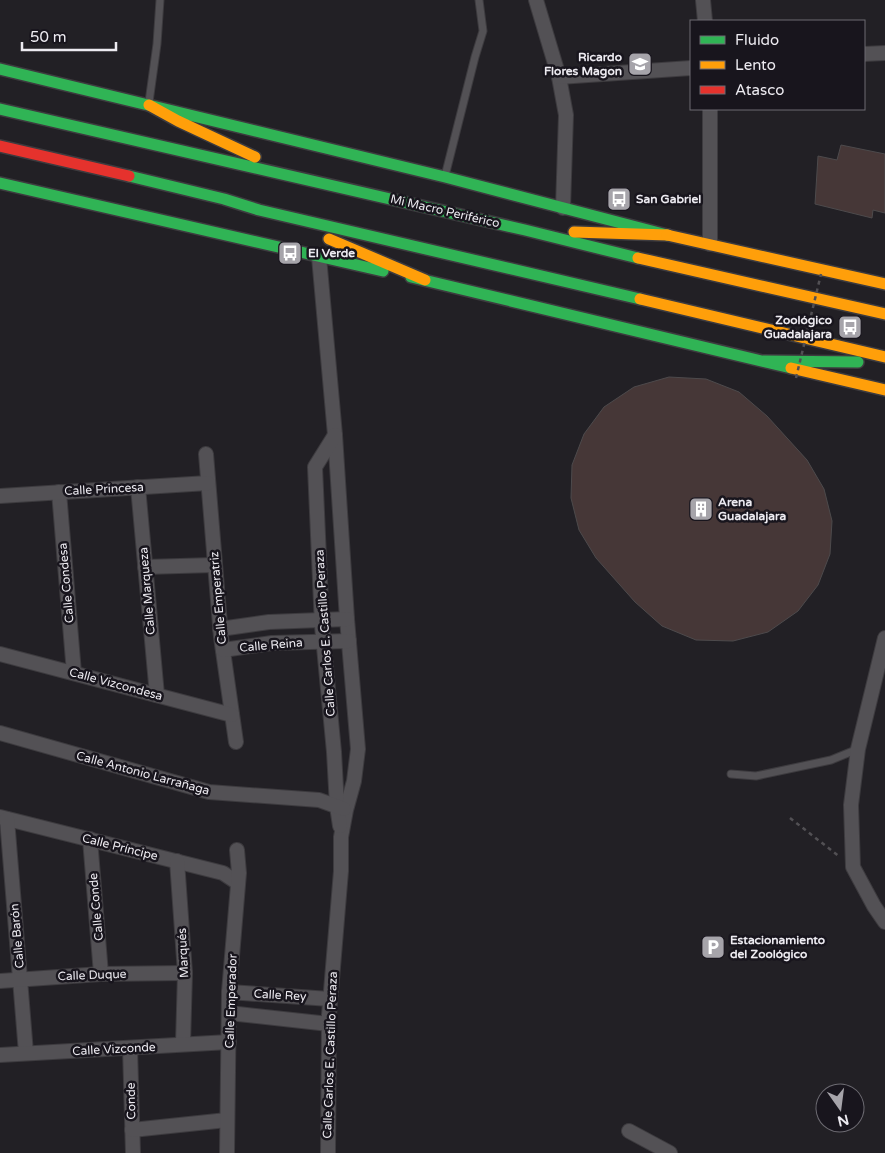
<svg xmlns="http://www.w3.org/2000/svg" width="885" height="1153" font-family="'Varela Round',sans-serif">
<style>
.building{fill:#463737;stroke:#4d4a4c}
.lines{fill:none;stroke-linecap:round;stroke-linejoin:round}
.lane-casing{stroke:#3d3b3f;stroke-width:9}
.street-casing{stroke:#3d3b3f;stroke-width:16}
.fast-casing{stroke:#3d3b3f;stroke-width:14}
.slow-casing{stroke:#3d3b3f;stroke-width:14}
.jam-casing{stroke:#3d3b3f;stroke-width:14}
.path{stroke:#525054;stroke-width:2.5;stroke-dasharray:4 4;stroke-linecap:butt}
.lane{stroke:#535155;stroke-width:7}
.street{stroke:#535155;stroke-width:14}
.fast{stroke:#30b455;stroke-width:11}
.slow{stroke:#ff9f0a;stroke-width:11}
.jam{stroke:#e5322d;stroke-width:11}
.path-bridge{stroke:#525054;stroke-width:2.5;stroke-dasharray:4 4;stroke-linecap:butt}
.labels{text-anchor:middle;stroke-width:5;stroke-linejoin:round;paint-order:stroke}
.poi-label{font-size:12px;font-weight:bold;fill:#edebf1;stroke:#18151d;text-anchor:start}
.street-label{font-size:12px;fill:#edebf1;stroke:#18151d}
</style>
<rect width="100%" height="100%" fill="#222025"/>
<!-- building -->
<g class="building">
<polygon points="841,145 885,154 885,213 873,210 872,218 815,204 818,156 837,160"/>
<polygon points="669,377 706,379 739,392 767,416 807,460 824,489 832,521 830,554 818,585 798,611 768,632 733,641 696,640 662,626 635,602 596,558 579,530 571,498 572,465 584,434 604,407 634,387"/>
</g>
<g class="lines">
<!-- lane casing -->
<g class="lane-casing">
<g id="lane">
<polyline points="149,102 157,44 160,0"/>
<polyline points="445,176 475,57 483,31 479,0"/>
<polyline points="731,774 756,776 831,760 858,749"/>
</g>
</g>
<!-- street casing -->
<g class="street-casing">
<g id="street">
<polyline points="536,0 559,77 566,115 563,208"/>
<polyline points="703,0 705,21"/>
<polyline points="864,54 885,53"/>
<polyline points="559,77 691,68"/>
<polyline points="710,109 710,244"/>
<polyline points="319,257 335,435 347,619 358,749 354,781 346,810 341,837 341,871 329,1015 328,1153"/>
<polyline points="335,435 315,467 322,626 334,752 337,806 340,826"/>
<polyline points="206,454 221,637 236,742"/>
<polyline points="138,487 157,695"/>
<polyline points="59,492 74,673"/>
<polyline points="0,496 208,483"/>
<polyline points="145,567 214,565"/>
<polyline points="220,629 269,622 347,619"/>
<polyline points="885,638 858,749 851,805 853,867 874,906 885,922"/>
<polyline points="223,650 272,643 349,641"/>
<polyline points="0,654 232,715"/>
<polyline points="0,733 209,792 319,800 344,809"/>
<polyline points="0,817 223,873 238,883"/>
<polyline points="7,819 26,1053"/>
<polyline points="90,839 101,974"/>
<polyline points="177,861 185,973 183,1044"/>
<polyline points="0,981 101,974 185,973"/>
<polyline points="229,992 330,999"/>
<polyline points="229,1013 329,1024"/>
<polyline points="130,1048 133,1153"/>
<polyline points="0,1055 229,1042"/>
<polyline points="132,1130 227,1120"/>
<polyline points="629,1131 670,1153"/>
<polyline points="227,1153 229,992 239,873 237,850"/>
</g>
</g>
<!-- fast casing -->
<g class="fast-casing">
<g id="fast">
<polyline points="0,69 445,177 667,235"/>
<polyline points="0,109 525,230 638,258"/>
<polyline points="129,176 224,199 259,210 640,299"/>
<polyline points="0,183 383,271"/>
<polyline points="411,277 791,368"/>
<polyline points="764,361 858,362"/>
</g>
</g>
<!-- slow casing -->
<g class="slow-casing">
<g id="slow">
<polyline points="149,105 178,121 255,157"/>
<polyline points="574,232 668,235"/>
<polyline points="667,235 885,284"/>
<polyline points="329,239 425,280"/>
<polyline points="638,258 885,314"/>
<polyline points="640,299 885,357"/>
<polyline points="791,368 885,390"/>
</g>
</g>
<!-- jam casing -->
<g class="jam-casing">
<polyline id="jam" points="0,146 129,176"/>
</g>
<!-- path -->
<polyline class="path" points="790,818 840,857"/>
<!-- lane -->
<use href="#lane" class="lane"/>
<!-- street -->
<use href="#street" class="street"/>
<!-- fast -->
<use href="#fast" class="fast"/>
<!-- slow -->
<use href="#slow" class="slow"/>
<!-- jam -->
<use href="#jam" class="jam"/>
<!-- path-bridge -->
<polyline class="path-bridge" points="796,378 821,274"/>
</g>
<!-- icons -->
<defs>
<g id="school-square" transform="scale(1.25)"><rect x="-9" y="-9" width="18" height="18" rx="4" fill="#a6a4aa" stroke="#18151d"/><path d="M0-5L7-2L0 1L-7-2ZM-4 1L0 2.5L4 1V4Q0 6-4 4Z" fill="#fff"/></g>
<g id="bus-square" transform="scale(1.25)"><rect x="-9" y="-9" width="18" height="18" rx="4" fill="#a6a4aa" stroke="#18151d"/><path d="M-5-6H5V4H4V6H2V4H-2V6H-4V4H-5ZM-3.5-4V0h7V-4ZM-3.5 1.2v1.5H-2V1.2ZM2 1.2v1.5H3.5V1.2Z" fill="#fff"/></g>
<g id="building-square" transform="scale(1.25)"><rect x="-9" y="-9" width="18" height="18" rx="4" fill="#a6a4aa" stroke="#18151d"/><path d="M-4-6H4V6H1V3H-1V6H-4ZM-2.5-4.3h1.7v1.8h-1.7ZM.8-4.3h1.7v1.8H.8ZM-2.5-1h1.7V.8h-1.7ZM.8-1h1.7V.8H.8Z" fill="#fff"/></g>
<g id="parking-square" transform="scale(1.25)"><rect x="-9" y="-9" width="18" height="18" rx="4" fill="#a6a4aa" stroke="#18151d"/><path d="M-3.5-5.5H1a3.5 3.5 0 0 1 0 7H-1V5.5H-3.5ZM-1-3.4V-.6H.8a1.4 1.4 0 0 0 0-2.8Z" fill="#fff"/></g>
</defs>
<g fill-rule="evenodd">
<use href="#school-square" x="640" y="64"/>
<use href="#bus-square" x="619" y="199"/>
<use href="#bus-square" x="290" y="253"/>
<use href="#bus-square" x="850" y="327"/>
<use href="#building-square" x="701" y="509"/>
<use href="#parking-square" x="713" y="947"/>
</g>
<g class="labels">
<!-- poi labels -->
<g class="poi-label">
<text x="622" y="61" text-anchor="end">Ricardo<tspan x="622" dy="14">Flores Magon</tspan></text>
<text x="636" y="203">San Gabriel</text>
<text x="308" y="257">El Verde</text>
<text x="832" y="324" text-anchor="end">Zoológico<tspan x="832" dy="14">Guadalajara</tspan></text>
<text x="718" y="506">Arena<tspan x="718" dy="14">Guadalajara</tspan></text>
<text x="730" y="944">Estacionamiento<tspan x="730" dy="14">del Zoológico</tspan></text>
</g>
<!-- street labels -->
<g class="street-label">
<text transform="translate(445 211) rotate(13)" y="4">Mi Macro Periférico</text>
<text transform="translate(104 489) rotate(-3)" y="4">Calle Princesa</text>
<text transform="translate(66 583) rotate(-95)" y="4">Calle Condesa</text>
<text transform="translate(147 591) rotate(-95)" y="4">Calle Marqueza</text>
<text transform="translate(218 598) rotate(-95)" y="4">Calle Emperatriz</text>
<text transform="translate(325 633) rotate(-94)" y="4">Calle Carlos E. Castillo Peraza</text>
<text transform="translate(271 645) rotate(-5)" y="4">Calle Reina</text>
<text transform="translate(116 684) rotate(15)" y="4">Calle Vizcondesa</text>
<text transform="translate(143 773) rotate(15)" y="4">Calle Antonio Larrañaga</text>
<text transform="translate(120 847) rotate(14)" y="4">Calle Príncipe</text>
<text transform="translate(96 907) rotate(-95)" y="4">Calle Conde</text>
<text transform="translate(17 936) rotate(-95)" y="4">Calle Barón</text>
<text transform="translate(183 953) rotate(-93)" y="4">Marqués</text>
<text transform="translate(92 975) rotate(-2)" y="4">Calle Duque</text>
<text transform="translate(280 995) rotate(3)" y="4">Calle Rey</text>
<text transform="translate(231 1001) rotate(-88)" y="4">Calle Emperador</text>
<text transform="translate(114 1049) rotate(-3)" y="4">Calle Vizconde</text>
<text transform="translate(330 1055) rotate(-88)" y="4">Calle Carlos E. Castillo Peraza</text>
<text transform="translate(131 1101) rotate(-91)" y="4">Conde</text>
</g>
</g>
<!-- legend -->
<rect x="690" y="20" width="175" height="90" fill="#18151d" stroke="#6d6b72"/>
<rect x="700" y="36" width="25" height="8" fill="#30b455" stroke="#6d6b72"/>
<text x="735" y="45" font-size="15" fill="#edebf1">Fluido</text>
<rect x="700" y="61" width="25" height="8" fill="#ff9f0a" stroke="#6d6b72"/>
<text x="735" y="70" font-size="15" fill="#edebf1">Lento</text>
<rect x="700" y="86" width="25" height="8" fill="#e5322d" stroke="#6d6b72"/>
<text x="735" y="95" font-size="15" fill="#edebf1">Atasco</text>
<!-- north arrow -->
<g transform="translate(840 1108) rotate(166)"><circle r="24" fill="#18151d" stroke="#6d6b72"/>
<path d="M0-4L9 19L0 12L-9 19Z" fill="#a6a4aa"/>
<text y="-8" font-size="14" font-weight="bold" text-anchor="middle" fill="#edebf1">N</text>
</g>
<!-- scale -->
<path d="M22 42v8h94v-8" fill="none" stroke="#edebf1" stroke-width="2.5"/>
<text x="30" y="42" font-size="15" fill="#edebf1" stroke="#18151d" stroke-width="4" paint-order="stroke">50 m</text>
</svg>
